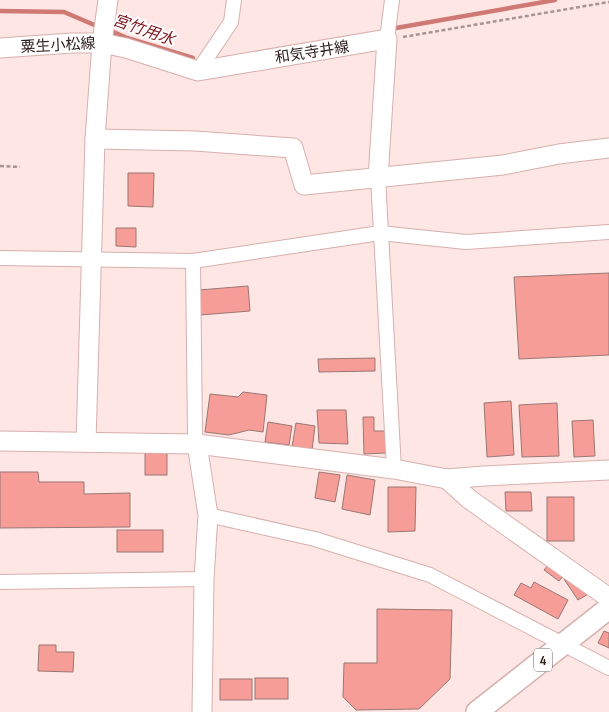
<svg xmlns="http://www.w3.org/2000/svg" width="609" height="712" font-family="'Sofia Sans Condensed','Noto Sans JP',sans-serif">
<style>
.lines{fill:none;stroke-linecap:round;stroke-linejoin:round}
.stream{stroke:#cf7974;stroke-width:4.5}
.building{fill:#f79d97;stroke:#997774}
.street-casing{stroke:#d6b0ad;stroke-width:16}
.secondary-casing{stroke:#d6b0ad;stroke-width:21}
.primary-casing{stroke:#d6b0ad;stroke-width:24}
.path{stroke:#a89493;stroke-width:2.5;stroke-dasharray:4 2.5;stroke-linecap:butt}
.street{stroke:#fff;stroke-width:14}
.secondary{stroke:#fff;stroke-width:19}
.primary{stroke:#fff;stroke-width:21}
.labels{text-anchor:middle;stroke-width:4;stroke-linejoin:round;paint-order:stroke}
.shield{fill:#fff;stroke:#6d6362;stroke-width:1}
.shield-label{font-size:14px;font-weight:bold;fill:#2e201f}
.street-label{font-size:15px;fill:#2e201f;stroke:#fff}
.water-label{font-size:16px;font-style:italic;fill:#7d141b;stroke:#fff}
</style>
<rect width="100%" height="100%" fill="#fee6e4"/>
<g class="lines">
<!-- stream -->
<g class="stream">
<polyline points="0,11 64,12 99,27"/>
<polyline points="396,28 555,0"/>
<polyline points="109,30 127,38 193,58"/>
</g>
</g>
<!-- building -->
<g class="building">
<polygon points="128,173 154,173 153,207 128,206"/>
<polygon points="116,228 136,228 136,247 116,246"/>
<polygon points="609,273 609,355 519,359 514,277"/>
<polygon points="248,286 250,311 200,315 199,290"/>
<polygon points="375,358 375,371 319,372 318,359"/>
<polygon points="243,392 267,395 263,432 249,430 229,435 205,432 210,394 238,397"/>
<polygon points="511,401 514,455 487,457 484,403"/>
<polygon points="557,403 559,456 522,457 519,405"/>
<polygon points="317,410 346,410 348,444 319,443"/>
<polygon points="363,417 374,417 374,431 385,431 386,453 364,454"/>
<polygon points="593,420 595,456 574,457 572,421"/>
<polygon points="268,422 292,426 289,445 265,442"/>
<polygon points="296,423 315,426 312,450 292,447"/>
<rect x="145" y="447" width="22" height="28"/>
<polygon points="0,472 38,472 39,482 84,482 84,494 130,493 130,527 0,528"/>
<polygon points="319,472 340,475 335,502 315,498"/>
<polygon points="347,475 375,480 370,515 342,509"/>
<polygon points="388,487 416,487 415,531 388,532"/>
<polygon points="505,492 531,492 532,511 506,511"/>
<rect x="547" y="497" width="27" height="44"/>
<rect x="117" y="530" width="46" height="22"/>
<polygon points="554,557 569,569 559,581 544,570"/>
<polygon points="577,572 597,589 578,600 564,579"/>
<polygon points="534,582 568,600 558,619 514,595 521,583 531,588"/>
<polygon points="377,609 452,610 450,679 419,709 356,710 343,697 344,663 377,663"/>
<polygon points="604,631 609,633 609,648 598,643"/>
<polygon points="39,645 56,645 56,652 74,652 73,672 38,671"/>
<rect x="255" y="678" width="33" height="21"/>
<rect x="220" y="679" width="32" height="21"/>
</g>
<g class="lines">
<!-- street casing -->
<g class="street-casing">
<g id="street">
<polyline points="387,39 392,0"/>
<polyline points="198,71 231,22 234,0"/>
<polyline points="378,178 394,469"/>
<polyline points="0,258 193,261 380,233 466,242 609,232"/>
<polyline points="193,261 195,434 197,444"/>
<polyline points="208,515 315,539 430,575 609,668"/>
<polyline points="0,582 204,579"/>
</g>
</g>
<!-- secondary casing -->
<g class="secondary-casing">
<g id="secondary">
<polyline points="0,48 72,43 102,43 126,48 198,71 387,39 378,178"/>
<polyline points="95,139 195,141 293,148 304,185 503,165 559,154 609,148"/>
<polyline points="0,441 197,444 394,469 447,479 484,476 609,470"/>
<polyline points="86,442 95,139 102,43 108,0"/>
<polyline points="197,444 208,515 204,579 202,712"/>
<polyline points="447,479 469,499 609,598"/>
</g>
</g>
<!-- primary casing -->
<g class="primary-casing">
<polyline id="primary" points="477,712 609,608"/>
</g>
<!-- path -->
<g class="path">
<polyline points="403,37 609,2"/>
<polyline points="0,166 20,167"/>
</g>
<!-- street -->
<use href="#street" class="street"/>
<!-- secondary -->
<use href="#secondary" class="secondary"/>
<!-- primary -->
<use href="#primary" class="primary"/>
</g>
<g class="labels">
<!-- shield labels -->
<rect class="shield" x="534" y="648.5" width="18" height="23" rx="4"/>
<g class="shield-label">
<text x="543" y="665">4</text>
</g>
<!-- street labels -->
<g class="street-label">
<text transform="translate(58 45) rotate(-3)" y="5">粟生小松線</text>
<text transform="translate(312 52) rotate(-9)" y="5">和気寺井線</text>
</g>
<!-- water labels -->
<g class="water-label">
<text transform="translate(144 29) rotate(19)" y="6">宮竹用水</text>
</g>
</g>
</svg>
